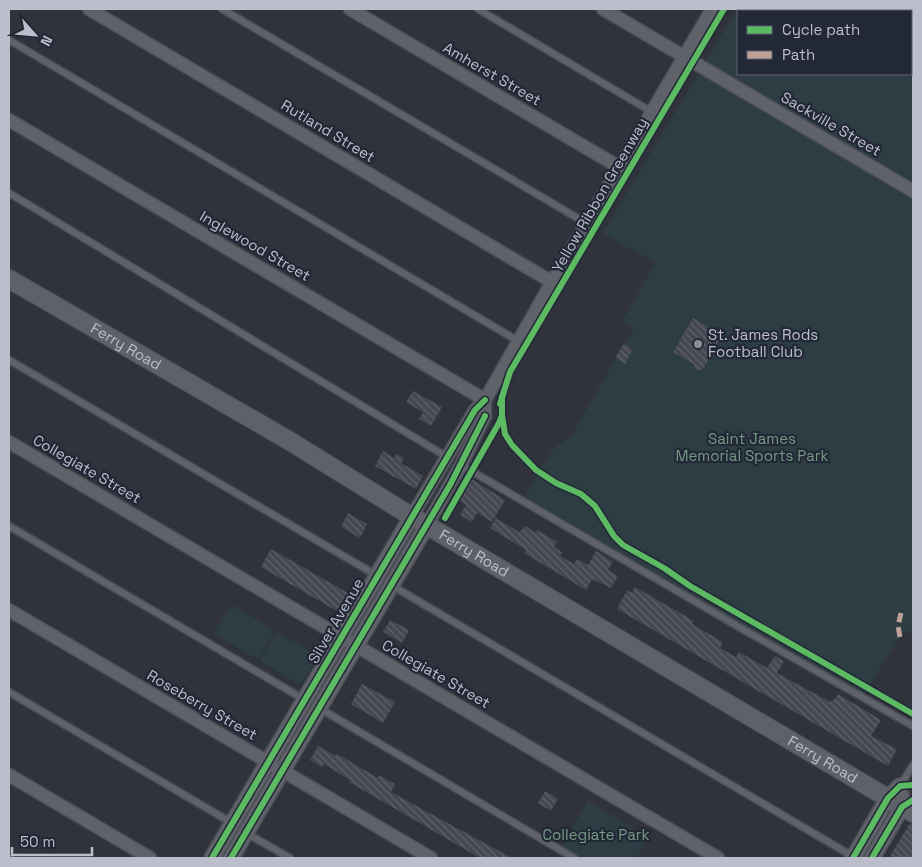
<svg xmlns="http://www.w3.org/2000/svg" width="922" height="867" font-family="'Space Grotesk',sans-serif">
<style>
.green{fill:#2d3d43}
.building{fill:url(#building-back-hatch)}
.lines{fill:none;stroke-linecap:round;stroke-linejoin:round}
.service-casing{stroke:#4c4e55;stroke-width:9}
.minor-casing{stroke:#4c4e55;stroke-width:15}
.tertiary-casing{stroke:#4c4e55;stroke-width:18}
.secondary-casing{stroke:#4c4e55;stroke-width:20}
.service{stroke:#60626a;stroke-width:6}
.minor{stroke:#60626a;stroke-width:12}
.tertiary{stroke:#60626a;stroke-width:15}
.secondary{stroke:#5e6168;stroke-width:18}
.quiet{stroke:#bda197;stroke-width:5;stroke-dasharray:10 5;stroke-linecap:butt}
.cycleway-casing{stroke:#232837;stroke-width:9}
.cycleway{stroke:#5cba63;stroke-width:6}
.poi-dot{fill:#8b8e99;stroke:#232837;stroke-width:2}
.labels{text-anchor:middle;stroke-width:4.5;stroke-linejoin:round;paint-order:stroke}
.street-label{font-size:15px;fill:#bcbfcb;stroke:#232837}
.poi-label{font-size:15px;fill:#bcbfcb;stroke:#232837;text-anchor:start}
.park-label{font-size:15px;fill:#759a84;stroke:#232837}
</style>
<defs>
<pattern id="building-back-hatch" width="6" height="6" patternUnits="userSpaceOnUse" patternTransform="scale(1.25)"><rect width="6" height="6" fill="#454850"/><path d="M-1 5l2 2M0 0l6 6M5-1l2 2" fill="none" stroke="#5e6168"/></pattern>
</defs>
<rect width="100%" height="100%" fill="#30333c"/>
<!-- green -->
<g class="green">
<polygon points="737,9 824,9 828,11 738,11 738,74 911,74 911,11 846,11 847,9 913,9 913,635 904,630 864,694 860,696 523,500 552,450 572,435 624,344 634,329 622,322 655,263 603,233"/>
<polygon points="231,604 275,631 258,659 214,634"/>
<polygon points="277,632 318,656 301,685 260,661"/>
<polygon points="588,801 649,837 637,858 581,858 561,847"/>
</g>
<!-- building -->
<g class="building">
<polygon points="693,318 722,335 703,369 696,371 694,364 673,352"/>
<polygon points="624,344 633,349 625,364 615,358"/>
<polygon points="413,391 442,407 431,426 419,419 423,412 406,402"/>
<polygon points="383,451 395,458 396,454 404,458 401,463 423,476 416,489 375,466"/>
<polygon points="470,478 505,500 492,522 477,513 472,522 460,515 466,505 459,500"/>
<polygon points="348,513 367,524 360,538 341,527"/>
<polygon points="496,518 519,532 525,526 536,533 537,530 546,535 557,542 554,547 562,552 560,556 574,564 577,559 588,565 596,551 613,562 608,570 618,576 611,588 592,579 586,590 524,553 526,550 490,528"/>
<polygon points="271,549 353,596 342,614 261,567"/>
<polygon points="635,587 694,621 692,624 723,642 720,648 736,657 739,652 767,668 775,656 784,661 777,673 830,702 836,698 838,694 881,720 871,736 897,749 888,766 617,609 625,594 628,591 632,592"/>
<polygon points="390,620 409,630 402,643 383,632"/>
<polygon points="362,684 395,702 383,723 351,704"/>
<polygon points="318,746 336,756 337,754 378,778 379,775 395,784 391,792 512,858 480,858 349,782 350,780 324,764 322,767 310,760"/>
<polygon points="545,791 558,799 551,811 538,803"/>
<polygon points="910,823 913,824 913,858 889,858"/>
</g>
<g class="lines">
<!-- service casing -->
<g class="service-casing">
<g id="service">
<polyline points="222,9 586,223"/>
<polyline points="478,9 652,112"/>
<polyline points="9,40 518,341"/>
<polyline points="9,193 447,457"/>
<polyline points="9,360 376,575"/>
<polyline points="461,465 739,627 913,726"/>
<polyline points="9,526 305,700"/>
<polyline points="391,585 854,857"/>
<polyline points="9,692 232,823"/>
<polyline points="319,708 574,858"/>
<polyline points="900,786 913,765"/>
<polyline points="246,833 290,858"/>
<polyline points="9,858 10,858"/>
</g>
</g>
<!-- minor casing -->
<g class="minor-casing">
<g id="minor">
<polyline points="89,9 552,282"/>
<polyline points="350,9 619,167"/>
<polyline points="603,9 913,191"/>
<polyline points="9,120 485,400"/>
<polyline points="9,442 718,858"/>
<polyline points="412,516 475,410 485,400 552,282 712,9"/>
<polyline points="427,525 461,465 485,416 485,400"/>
<polyline points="9,610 431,858"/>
<polyline points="9,775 150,858"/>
</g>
</g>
<!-- tertiary casing -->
<g class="tertiary-casing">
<g id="tertiary">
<polyline points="212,858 412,516"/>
<polyline points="231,858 427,525"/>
<polyline points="853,858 888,798 900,786"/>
<polyline points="872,858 902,807 901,795"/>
</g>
</g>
<!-- secondary casing -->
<g class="secondary-casing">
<g id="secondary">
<path id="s1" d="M9,279L288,440L406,513L913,813"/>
</g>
</g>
<!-- service -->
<use href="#service" class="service"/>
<!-- minor -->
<use href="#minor" class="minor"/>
<!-- tertiary -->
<use href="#tertiary" class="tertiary"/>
<!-- secondary -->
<use href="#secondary" class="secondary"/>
<!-- quiet -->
<polyline class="quiet" points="900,637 898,626 901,613"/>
<!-- cycleway casing -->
<g class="cycleway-casing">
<g id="cycleway">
<polyline points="502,397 502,415 505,434 512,445 536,470 556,483 581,494 595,506 614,536 623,545 664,568 690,586 913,714"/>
<polyline points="500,404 510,372 724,9"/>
<polyline points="445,518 499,423 502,415"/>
<polyline points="212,858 475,410 485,400"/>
<polyline points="231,858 450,485 485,416"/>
<polyline points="853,858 888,798 900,786 913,785"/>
<polyline points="872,858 902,807 913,800"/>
</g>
</g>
<!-- cycleway -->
<use href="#cycleway" class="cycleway"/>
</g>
<!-- markers -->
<circle class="poi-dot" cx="698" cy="344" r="5"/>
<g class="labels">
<!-- street labels -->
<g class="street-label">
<text transform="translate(492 74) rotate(30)" y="5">Amherst Street</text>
<text transform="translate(831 124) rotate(30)" y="5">Sackville Street</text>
<text transform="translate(328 131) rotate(31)" y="5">Rutland Street</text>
<text transform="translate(600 195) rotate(-60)" y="5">Yellow Ribbon Greenway</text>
<text transform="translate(255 246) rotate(30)" y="5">Inglewood Street</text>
<text dy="5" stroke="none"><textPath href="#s1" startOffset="135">Ferry Road</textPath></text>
<text transform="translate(87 469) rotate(30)" y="5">Collegiate Street</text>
<text dy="5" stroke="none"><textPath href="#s1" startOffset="540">Ferry Road</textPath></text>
<text transform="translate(336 621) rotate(-60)" y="5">Silver Avenue</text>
<text transform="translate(436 674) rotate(30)" y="5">Collegiate Street</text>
<text transform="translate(202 705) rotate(30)" y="5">Roseberry Street</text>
<text dy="5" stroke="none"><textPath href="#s1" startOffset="945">Ferry Road</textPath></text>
</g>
<!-- poi labels -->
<g class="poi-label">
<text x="708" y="340">St. James Rods<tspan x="708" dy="17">Football Club</tspan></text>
</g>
<!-- park labels -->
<g class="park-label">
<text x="752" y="444">Saint James<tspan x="752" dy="17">Memorial Sports Park</tspan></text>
<text x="596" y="840">Collegiate Park</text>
</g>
</g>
<!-- border -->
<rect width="922" height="867" fill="none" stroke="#bcbfcb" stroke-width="20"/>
<!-- legend -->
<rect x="737" y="10" width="175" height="65" fill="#232837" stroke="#606472"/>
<rect x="747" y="26" width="25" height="8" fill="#5cba63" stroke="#606472"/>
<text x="782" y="35" font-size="15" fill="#bcbfcb">Cycle path</text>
<rect x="747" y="51" width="25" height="8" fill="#bda197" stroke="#606472"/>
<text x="782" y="60" font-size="15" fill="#bcbfcb">Path</text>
<!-- north arrow -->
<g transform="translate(35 35) rotate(117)" stroke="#232837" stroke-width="4" paint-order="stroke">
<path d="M0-4L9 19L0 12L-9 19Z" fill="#bcbfcb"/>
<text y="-8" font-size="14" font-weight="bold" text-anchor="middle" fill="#bcbfcb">N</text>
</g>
<!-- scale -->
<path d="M12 847v8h80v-8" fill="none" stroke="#bcbfcb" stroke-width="2.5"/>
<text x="20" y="847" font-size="15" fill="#bcbfcb" stroke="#232837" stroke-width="4" paint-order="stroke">50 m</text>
</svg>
